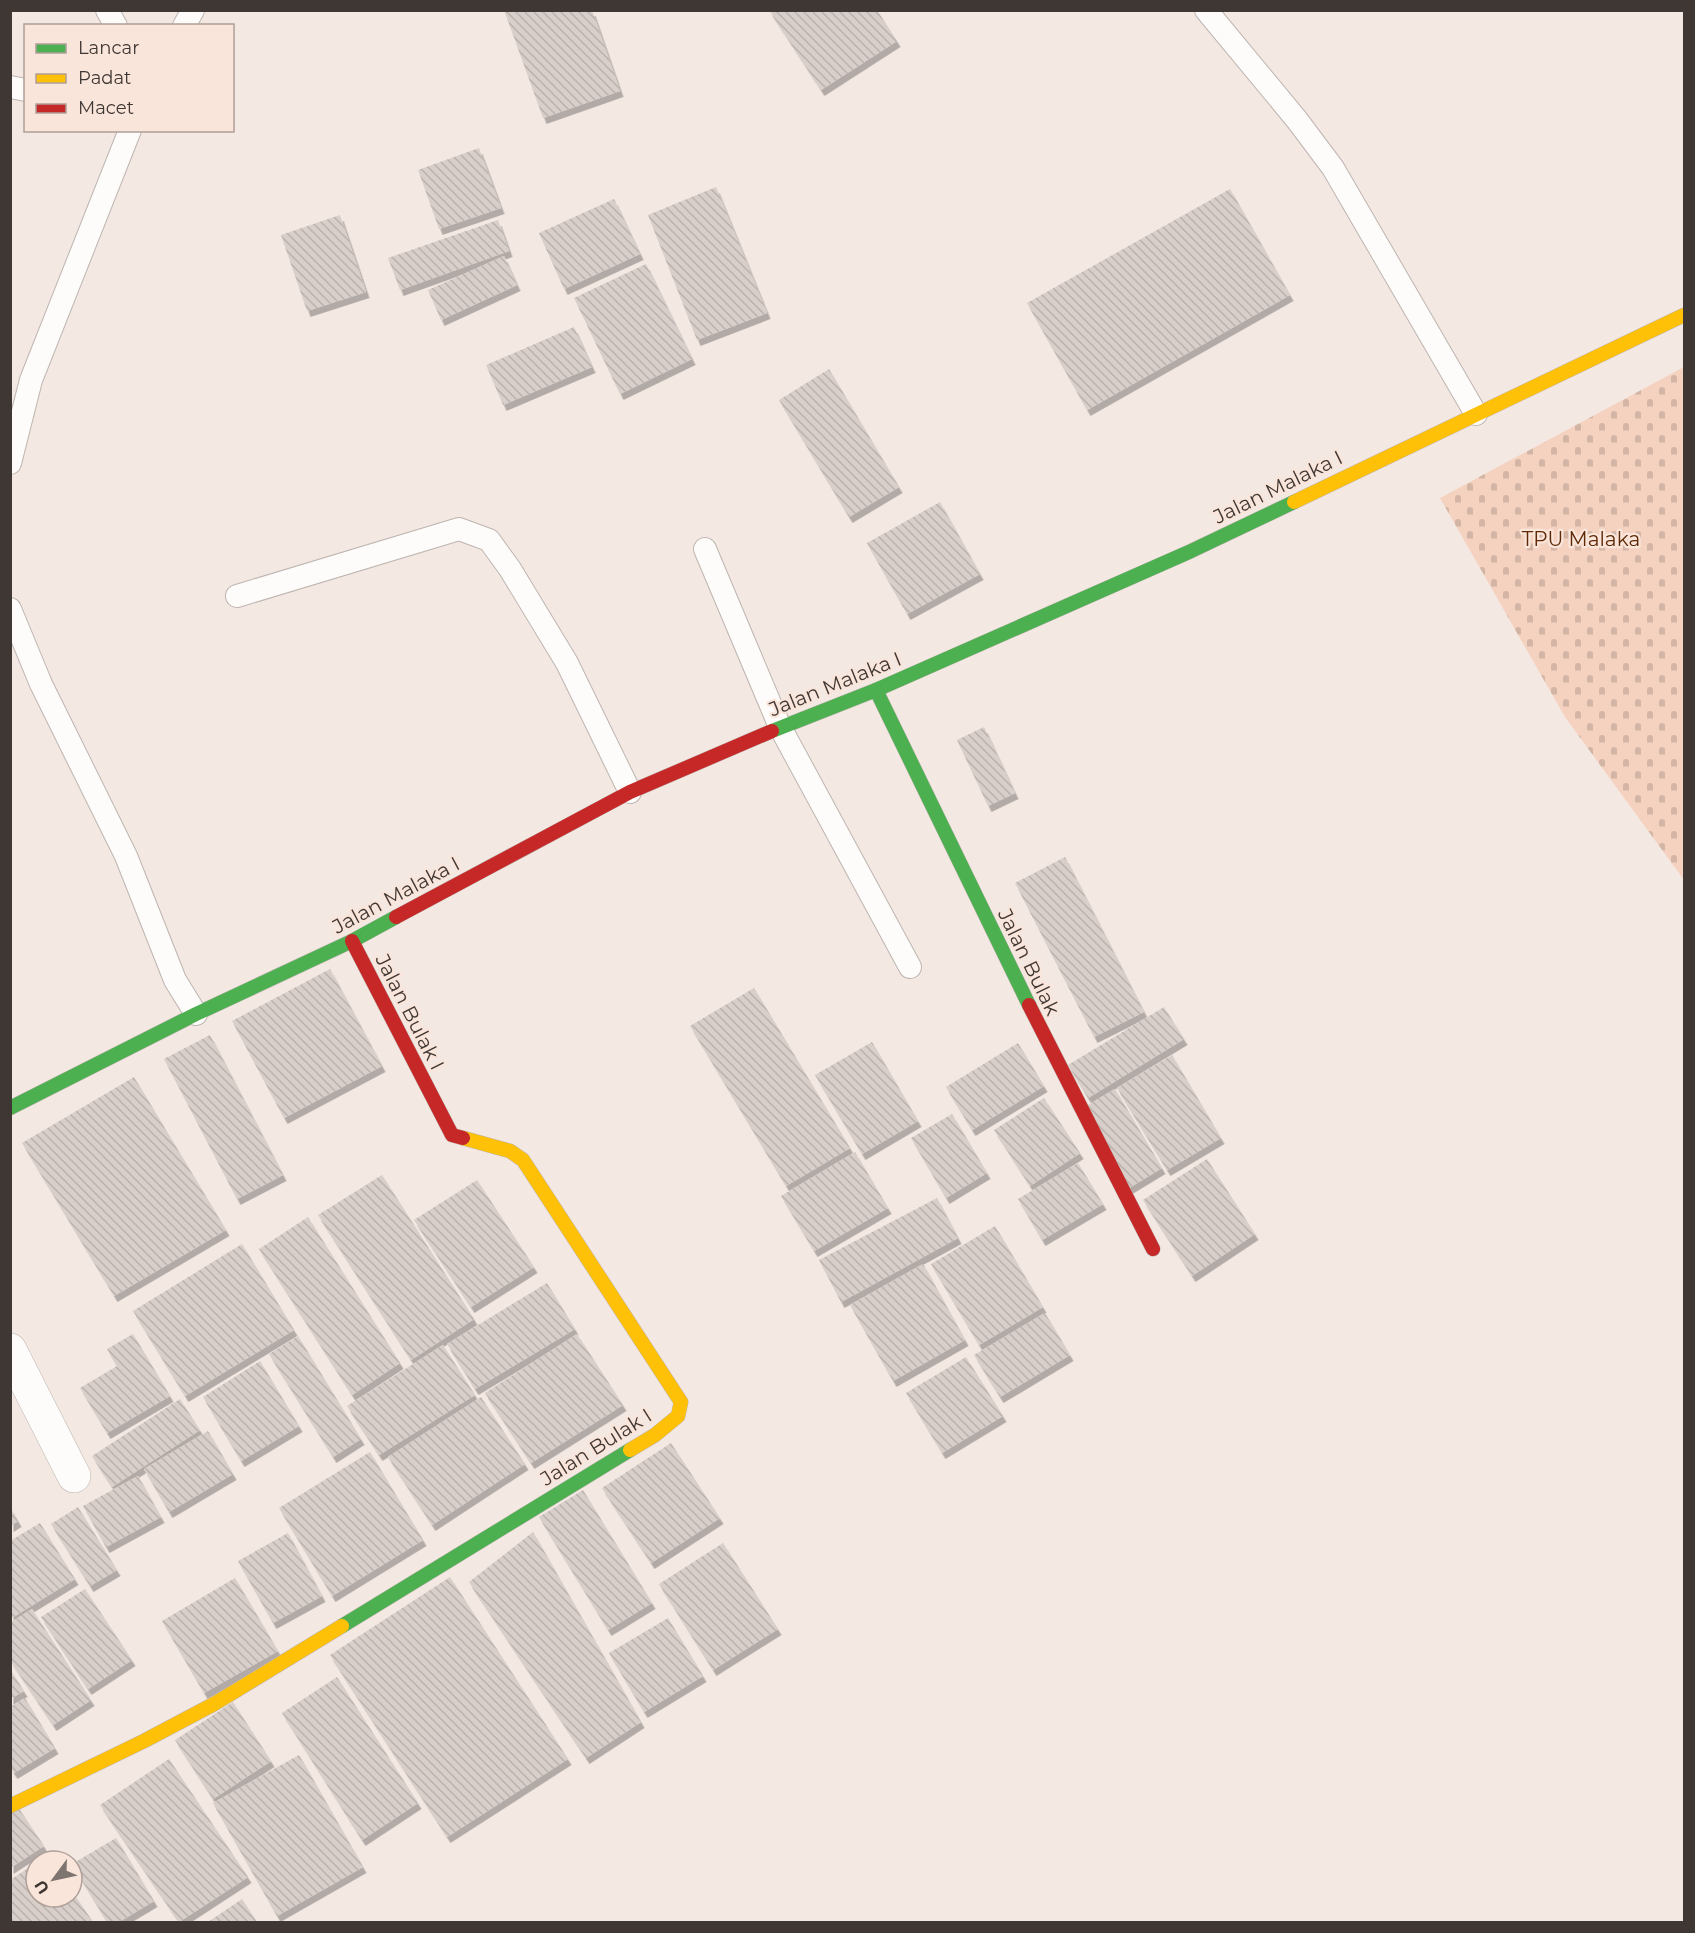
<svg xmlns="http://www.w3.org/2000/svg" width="1695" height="1933" font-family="Montserrat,sans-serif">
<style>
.cemetery{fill:url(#cemetery-stones)}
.building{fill:url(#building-back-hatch);filter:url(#shadow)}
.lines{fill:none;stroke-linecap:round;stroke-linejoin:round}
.lane-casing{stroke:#beb5b0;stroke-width:24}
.street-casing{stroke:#beb5b0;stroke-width:34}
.fast-casing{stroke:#beb5b0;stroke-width:15}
.slow-casing{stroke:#beb5b0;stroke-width:15}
.jam-casing{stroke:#beb5b0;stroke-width:15}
.lane{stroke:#fdfcfb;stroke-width:22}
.street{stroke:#fdfcfb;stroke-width:33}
.fast{stroke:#4caf50;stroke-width:14}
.slow{stroke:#ffc107;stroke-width:14}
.jam{stroke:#c62828;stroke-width:14}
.labels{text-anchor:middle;stroke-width:4.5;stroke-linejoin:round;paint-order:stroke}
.street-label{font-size:20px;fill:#3f3733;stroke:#fae5db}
.park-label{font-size:20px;fill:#5e2904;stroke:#fae5db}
</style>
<defs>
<pattern id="cemetery-stones" width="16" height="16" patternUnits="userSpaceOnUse" patternTransform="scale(1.5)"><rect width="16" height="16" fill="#f5d2c0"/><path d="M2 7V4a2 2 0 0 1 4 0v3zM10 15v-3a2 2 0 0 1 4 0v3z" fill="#d3b5a5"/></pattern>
<pattern id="building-back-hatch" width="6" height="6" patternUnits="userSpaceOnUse" patternTransform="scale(1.5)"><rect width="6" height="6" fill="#d8cfca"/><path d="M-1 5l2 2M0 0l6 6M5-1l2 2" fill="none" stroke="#bab2ae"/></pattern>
<filter id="shadow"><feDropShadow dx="3.5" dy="6" stdDeviation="0" flood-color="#0004"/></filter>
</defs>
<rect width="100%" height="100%" fill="#f3e8e2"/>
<!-- cemetery -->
<polygon class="cemetery" points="1684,367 1684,880 1565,717 1440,498"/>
<!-- building -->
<g class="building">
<polygon points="504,10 592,10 620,91 543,118"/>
<polygon points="769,10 877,10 897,41 821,90"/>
<polygon points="479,148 501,208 439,229 418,170"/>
<polygon points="716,187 767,313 697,340 648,215"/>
<polygon points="1230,189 1290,295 1087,410 1027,303"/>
<polygon points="614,199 640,254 564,289 539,233"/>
<polygon points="340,215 366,292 307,311 281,235"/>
<polygon points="498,220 509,251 400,290 388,258"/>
<polygon points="504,256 517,285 441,320 428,290"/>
<polygon points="646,264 692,359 620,394 574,298"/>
<polygon points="574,327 592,367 503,405 486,365"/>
<polygon points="829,369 899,487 849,517 779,400"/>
<polygon points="940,502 980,574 907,614 867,543"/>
<polygon points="984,727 1015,793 988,806 957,740"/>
<polygon points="1065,857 1144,1012 1094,1037 1015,883"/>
<polygon points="330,969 382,1066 284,1118 232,1021"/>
<polygon points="754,988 850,1148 786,1186 690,1026"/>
<polygon points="1164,1007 1184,1039 1088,1098 1068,1065"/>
<polygon points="210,1035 283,1175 237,1199 164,1059"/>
<polygon points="872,1042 918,1121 862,1154 815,1075"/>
<polygon points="1018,1043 1044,1086 972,1130 946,1087"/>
<polygon points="1172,1055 1221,1138 1167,1170 1117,1088"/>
<polygon points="134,1077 226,1230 114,1296 22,1143"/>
<polygon points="1115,1089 1162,1168 1129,1188 1083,1108"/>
<polygon points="1044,1098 1080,1153 1030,1186 994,1130"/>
<polygon points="952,1114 987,1173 946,1198 911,1138"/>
<polygon points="855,1152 888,1208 814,1251 781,1196"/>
<polygon points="1207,1159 1255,1234 1192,1276 1143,1200"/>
<polygon points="1078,1163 1103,1204 1042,1240 1018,1199"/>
<polygon points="382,1175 474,1319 411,1360 318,1215"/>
<polygon points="477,1180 534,1267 471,1307 414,1220"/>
<polygon points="937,1198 958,1238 841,1302 819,1260"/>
<polygon points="308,1217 400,1363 352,1395 259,1249"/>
<polygon points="995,1226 1043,1307 979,1345 931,1264"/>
<polygon points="242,1244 294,1330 185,1396 133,1311"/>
<polygon points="923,1264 965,1340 893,1381 850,1305"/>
<polygon points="547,1283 575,1329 475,1389 447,1344"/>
<polygon points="1045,1313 1070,1355 1000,1397 974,1355"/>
<polygon points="133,1334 170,1396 107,1433 80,1388 117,1366 107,1349"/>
<polygon points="577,1334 623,1405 531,1463 485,1393"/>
<polygon points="298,1336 361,1439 333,1457 269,1354"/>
<polygon points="443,1345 475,1395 379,1455 347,1406"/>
<polygon points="966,1357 1003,1416 942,1453 906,1393"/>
<polygon points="260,1361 299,1426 241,1461 203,1397"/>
<polygon points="481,1397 525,1464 432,1525 388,1457"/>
<polygon points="180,1399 200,1430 112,1487 92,1456"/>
<polygon points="208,1431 233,1474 169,1512 144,1469"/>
<polygon points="671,1443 720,1518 651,1563 602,1488"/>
<polygon points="370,1452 423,1540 332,1596 279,1508"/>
<polygon points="138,1476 161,1517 106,1547 83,1506"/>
<polygon points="583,1490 652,1603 608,1630 539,1517"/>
<polygon points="10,1507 18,1521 10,1526"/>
<polygon points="78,1507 117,1570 90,1586 51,1524"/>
<polygon points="40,1523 75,1579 10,1619 10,1541"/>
<polygon points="533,1532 641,1722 586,1758 469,1582"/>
<polygon points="288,1533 322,1596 273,1623 238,1561"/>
<polygon points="723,1543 778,1629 713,1670 659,1584"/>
<polygon points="450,1577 568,1759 447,1837 330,1655"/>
<polygon points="235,1578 278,1651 204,1693 162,1621"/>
<polygon points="85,1589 132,1660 88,1689 41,1617"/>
<polygon points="32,1609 91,1700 53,1725 10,1660 10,1623"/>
<polygon points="668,1618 703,1676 644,1712 609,1653"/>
<polygon points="10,1669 24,1691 10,1699"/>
<polygon points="337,1677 418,1803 362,1840 282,1713"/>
<polygon points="25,1698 55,1748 14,1773 10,1767 10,1707"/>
<polygon points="233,1702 271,1761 213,1799 175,1740"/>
<polygon points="299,1755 363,1867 277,1916 213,1803"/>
<polygon points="169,1759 248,1877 179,1922 100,1805"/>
<polygon points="18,1807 44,1846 10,1868 10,1811"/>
<polygon points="116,1838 154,1901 119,1922 107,1922 72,1864"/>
<polygon points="48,1855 52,1861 39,1861"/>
<polygon points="36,1863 36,1897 72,1897 72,1891 93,1922 10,1922 10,1880"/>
<polygon points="242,1899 257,1922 208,1922"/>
</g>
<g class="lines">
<!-- lane casing -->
<g class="lane-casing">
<g id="lane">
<polyline points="107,10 116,26"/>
<polyline points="1206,10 1297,120 1333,168 1476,414"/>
<polyline points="184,26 193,10"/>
<polyline points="10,87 26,90"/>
<polyline points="10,463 31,380 130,130"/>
<polyline points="705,549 780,727 910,967"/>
<polyline points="237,596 459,529 489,540 510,569 567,663 630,792"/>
<polyline points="10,609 41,684 126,856 175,980 196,1014"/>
</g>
</g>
<!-- street casing -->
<g class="street-casing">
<polyline id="street" points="10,1350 74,1476"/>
</g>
<!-- fast casing -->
<g class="fast-casing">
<g id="fast">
<polyline points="876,690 1029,1005"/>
<polyline points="772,731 876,690 1189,552 1294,502"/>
<polyline points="10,1108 196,1014 352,941 396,917"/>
<polyline points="342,1626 630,1450"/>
</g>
</g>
<!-- slow casing -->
<g class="slow-casing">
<g id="slow">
<polyline points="1294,502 1684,315"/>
<polyline points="463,1138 510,1151 523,1160 681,1402 678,1416 655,1435 630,1450"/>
<polyline points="10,1806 144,1741 214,1704 342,1626"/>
</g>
</g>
<!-- jam casing -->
<g class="jam-casing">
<g id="jam">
<polyline points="396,917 630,792 772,731"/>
<polyline points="352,941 452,1135 463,1138"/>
<polyline points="1029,1005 1153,1249"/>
</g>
</g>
<!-- lane -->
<use href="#lane" class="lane"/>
<!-- street -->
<use href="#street" class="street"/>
<!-- fast -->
<use href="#fast" class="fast"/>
<!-- slow -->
<use href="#slow" class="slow"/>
<!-- jam -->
<use href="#jam" class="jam"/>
</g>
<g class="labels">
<!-- street labels -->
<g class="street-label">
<text transform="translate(1278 487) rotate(-26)" y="7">Jalan Malaka I</text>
<text transform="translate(835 684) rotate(-22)" y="7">Jalan Malaka I</text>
<text transform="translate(396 895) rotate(-28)" y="7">Jalan Malaka I</text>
<text transform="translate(1029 962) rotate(64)" y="7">Jalan Bulak</text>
<text transform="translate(410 1012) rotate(63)" y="7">Jalan Bulak I</text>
<text transform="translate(596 1447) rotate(-32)" y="7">Jalan Bulak I</text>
</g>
<!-- park labels -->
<g class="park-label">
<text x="1581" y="546">TPU Malaka</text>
</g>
</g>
<!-- border -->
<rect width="1695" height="1933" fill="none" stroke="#3f3733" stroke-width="24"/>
<!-- legend -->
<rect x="24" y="24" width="210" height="108" fill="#fae5db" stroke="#af9f98" stroke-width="1.5"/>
<rect x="36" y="44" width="30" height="9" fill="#4caf50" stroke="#af9f98" stroke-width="1.5"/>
<text x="78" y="54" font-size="18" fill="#3f3733">Lancar</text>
<rect x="36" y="74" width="30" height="9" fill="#ffc107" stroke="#af9f98" stroke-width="1.5"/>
<text x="78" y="84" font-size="18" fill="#3f3733">Padat</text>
<rect x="36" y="104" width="30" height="9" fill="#c62828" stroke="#af9f98" stroke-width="1.5"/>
<text x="78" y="114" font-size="18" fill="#3f3733">Macet</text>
<!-- north arrow -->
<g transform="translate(54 1879) rotate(237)"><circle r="28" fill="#fae5db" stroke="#af9f98" stroke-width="1.5"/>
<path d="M0-4.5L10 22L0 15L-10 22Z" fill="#7e7570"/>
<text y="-9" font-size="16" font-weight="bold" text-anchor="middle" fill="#3f3733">U</text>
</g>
</svg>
